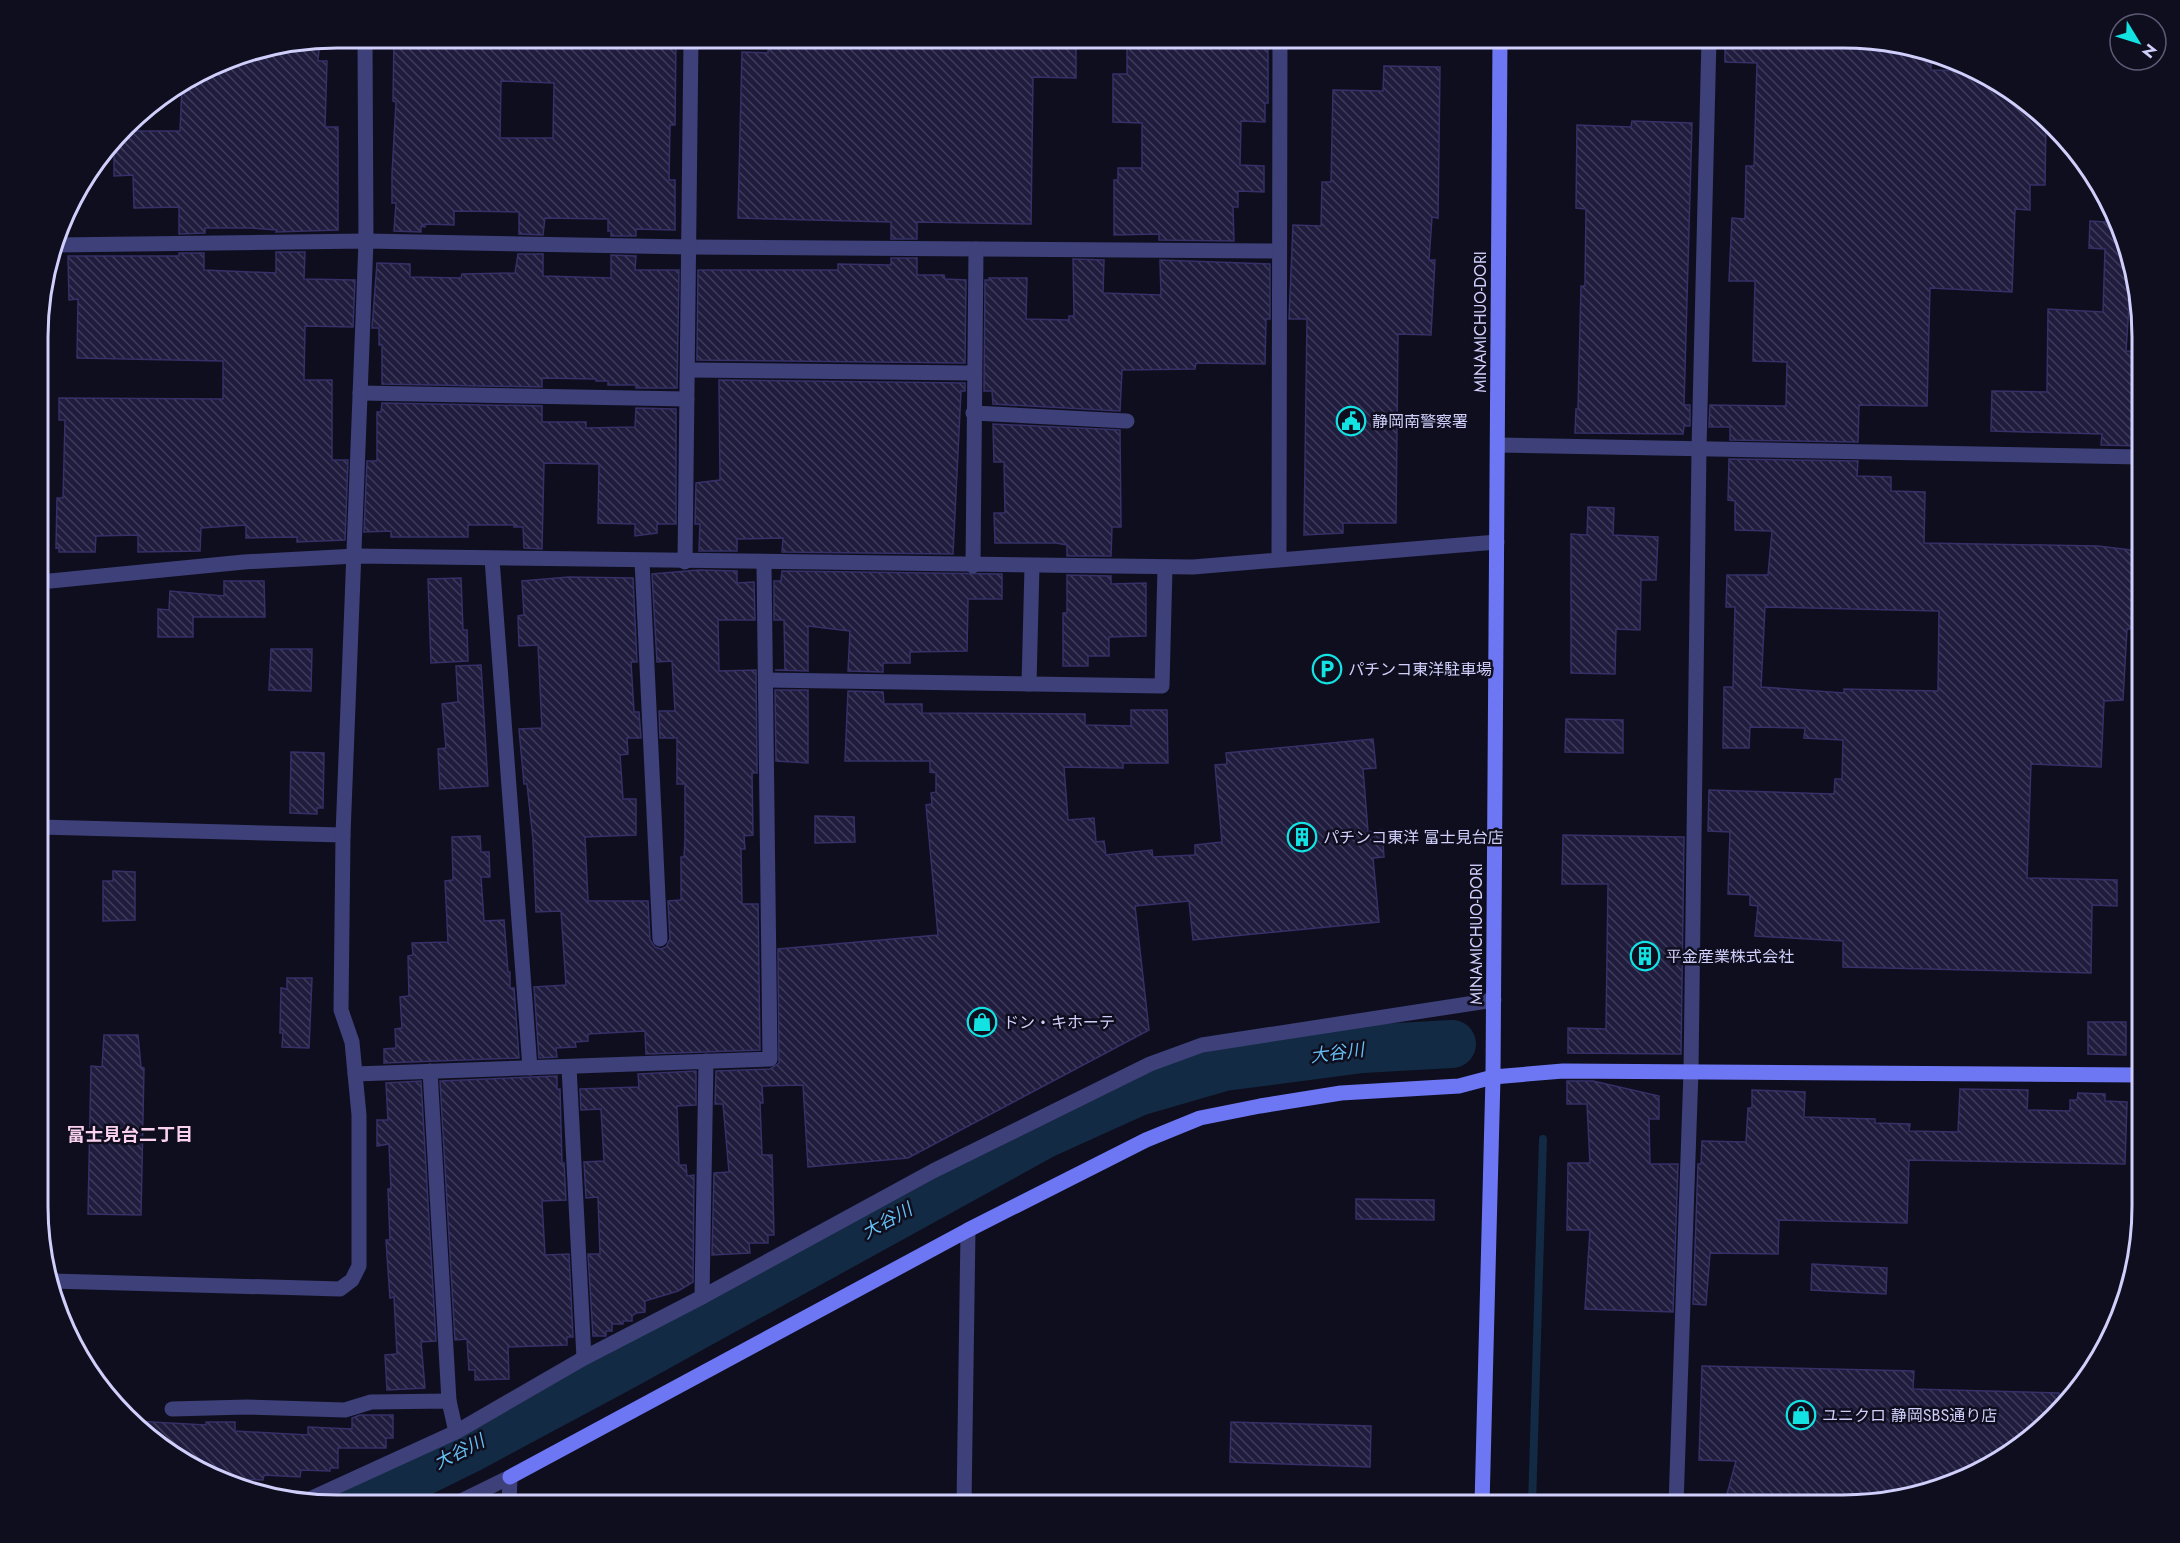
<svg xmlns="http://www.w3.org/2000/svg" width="2180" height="1543" font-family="Jost,'Noto Sans JP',sans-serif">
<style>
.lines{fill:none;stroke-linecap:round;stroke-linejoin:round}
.stream{stroke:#122a43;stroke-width:8}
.river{stroke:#122a43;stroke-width:48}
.building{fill:url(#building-back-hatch);stroke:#353067;stroke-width:1.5;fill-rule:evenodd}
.street{stroke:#3d4079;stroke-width:15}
.secondary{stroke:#6e77f3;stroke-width:15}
.labels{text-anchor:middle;stroke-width:5;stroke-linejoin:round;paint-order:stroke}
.street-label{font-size:16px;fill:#d0cffb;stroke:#0f0e1e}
.poi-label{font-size:16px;fill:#d0cffb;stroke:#0f0e1e;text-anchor:start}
.water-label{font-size:18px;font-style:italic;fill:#66bff2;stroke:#0f0e1e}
.neighbourhood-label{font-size:18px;font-weight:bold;fill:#fbd1f0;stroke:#0f0e1e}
.rim{fill:none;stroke:#d0cffb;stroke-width:3}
</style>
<defs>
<pattern id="building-back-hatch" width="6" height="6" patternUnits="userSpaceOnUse" patternTransform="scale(1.5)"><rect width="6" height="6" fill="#1f1c3d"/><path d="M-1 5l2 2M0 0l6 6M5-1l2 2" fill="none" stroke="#3e3c5a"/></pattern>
</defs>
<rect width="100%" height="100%" fill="#0f0e1e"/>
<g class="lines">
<!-- stream -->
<polyline class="stream" points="1532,1505 1543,1139"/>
<!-- river -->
<polyline class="river" points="356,1505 469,1449 620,1368 1043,1135 1138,1092 1224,1067 1362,1049 1452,1044"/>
</g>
<!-- building -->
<g class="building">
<path d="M394,38L676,39L675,125H670L669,180H675V230L636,229V236H611V231H608V219L545,218L543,235L519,234V212L454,211V225L425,224V227L421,226V232L394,231L396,203H392V174L396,102L393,101ZM501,81L554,83L553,138H500Z"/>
<polygon points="769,38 1076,38 1076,78 1033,77 1031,224 917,222 917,239 891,239 891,222 738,218 742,52 768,53"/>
<polygon points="1127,38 1268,38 1268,103 1265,103 1265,122 1241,121 1240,165 1264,166 1264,192 1238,191 1238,207 1233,207 1234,241 1159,240 1159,234 1114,235 1114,180 1118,180 1118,168 1142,168 1142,123 1113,122 1113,74 1127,74"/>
<polygon points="1725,38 1862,38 1931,54 1931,70 1975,71 2025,100 2046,119 2045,185 2030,185 2030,210 2015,209 2012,292 1930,288 1927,406 1859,405 1858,442 1730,440 1730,427 1709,427 1710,405 1786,406 1787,362 1753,361 1755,281 1729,281 1732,218 1745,219 1746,166 1754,166 1757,63 1725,62"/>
<polygon points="289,47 319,49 318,61 327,61 325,127 338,127 338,230 276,232 277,230 251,228 205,228 205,233 179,234 179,207 134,208 133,175 114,176 114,146 125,131 180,131 182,86 223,60"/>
<polygon points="1384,66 1440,67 1438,218 1432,217 1429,260 1435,260 1431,335 1398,334 1396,523 1343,523 1343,533 1304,535 1307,319 1289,319 1293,225 1321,226 1322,182 1331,182 1333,90 1383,91"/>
<polygon points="1632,121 1692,123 1684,405 1690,405 1690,426 1684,426 1683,434 1575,433 1576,409 1578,409 1581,286 1585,286 1586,209 1576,208 1577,125 1631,127"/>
<polygon points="2112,206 2131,276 2126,351 2137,352 2139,395 2142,395 2142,446 2101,445 2102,434 1991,431 1992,391 2047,392 2048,309 2103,312 2105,249 2089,248 2090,221 2106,222 2106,207"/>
<polygon points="276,252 305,252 304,279 355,280 353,327 305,326 304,380 332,380 332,460 348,460 345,540 297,542 297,537 246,538 246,525 201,528 200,551 138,552 138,535 96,536 95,552 59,552 59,547 56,548 57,498 63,498 65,420 59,420 59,398 223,399 223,361 77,358 78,299 69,300 68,256 179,256 179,253 204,253 204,270 276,273"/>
<polygon points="518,254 543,254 543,276 611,278 611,255 636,256 635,270 679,270 677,388 636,388 636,385 608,385 608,381 596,381 596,379 542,378 542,387 382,384 382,345 379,345 379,328 372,328 377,263 410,264 410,277 461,278 462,274 515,273"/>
<polygon points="891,258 917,258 917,275 944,275 945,279 966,280 965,363 697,360 698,270 838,270 838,264 891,265"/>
<polygon points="1073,259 1104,260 1103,293 1161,295 1160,260 1270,264 1270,319 1266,319 1265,364 1196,363 1195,369 1122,370 1120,411 993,404 992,391 984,391 985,280 989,280 989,278 1027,278 1026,319 1069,320 1069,316 1074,316"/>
<polygon points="719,380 965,383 965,391 961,391 953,554 782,552 783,538 737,539 737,551 699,551 700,524 695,524 696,483 720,480"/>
<polygon points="382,403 542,406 542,422 586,422 586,428 635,427 636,408 676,409 676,524 657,524 657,533 635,536 635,524 598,523 599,464 544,463 542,549 524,548 523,527 514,527 514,525 468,525 468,537 391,537 391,531 364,532 367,461 377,461 377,412 381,412"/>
<polygon points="993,424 1120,430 1121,527 1112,527 1111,556 1067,556 1067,545 1056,543 995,543 994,513 1005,513 1004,462 994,462"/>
<path d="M1729,459L1858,461L1857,476L1891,477V491L1925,492L1924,543L2098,546L2139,551V629H2127L2123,700L2104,701L2101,767L2031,764L2027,878L2117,880V906L2092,905L2091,973L1843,967V941L1755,936L1758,906L1750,905V895L1728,894L1730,832L1708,831L1709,790L1834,794L1835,779H1842L1843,740L1804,738L1805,728L1750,727L1749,748H1723L1724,687H1733L1735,607H1726L1727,575H1768L1772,531L1735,530V501L1728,500ZM1765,607L1939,611L1938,691L1844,689V693L1761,687Z"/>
<polygon points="1588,507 1614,508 1613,535 1658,537 1656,580 1641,580 1640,630 1616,629 1615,674 1571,673 1571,534 1587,535"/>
<polygon points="699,570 737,571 737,583 754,582 755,620 718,620 719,671 756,670 757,773 752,773 753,835 744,836 745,849 741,849 742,904 758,904 760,1050 646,1054 645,1031 588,1034 588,1041 575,1042 576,1047 556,1048 557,1057 539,1058 534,987 566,985 561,911 536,912 533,839 527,784 524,784 519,729 542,728 538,645 519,646 518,616 524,615 522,581 569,577 633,578 637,662 631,662 634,712 639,712 641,738 627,738 628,754 620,755 623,799 636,799 636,835 585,837 588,901 648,901 650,940 655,947 661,949 666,947 670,939 668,901 681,900 681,857 684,857 685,840 685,784 677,784 677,738 660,738 659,711 675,711 672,661 657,662 652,574"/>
<polygon points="782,571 1002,574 1002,599 968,599 967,651 910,652 910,663 883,663 883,672 848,671 850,631 808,626 808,671 775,670 785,670 784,620 774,620 774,581 781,581"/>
<polygon points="1067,575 1111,576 1111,584 1146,583 1146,636 1109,637 1109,656 1088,656 1088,666 1063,666 1063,613 1067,613"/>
<polygon points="461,578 463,630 467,630 468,661 431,663 428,579"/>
<polygon points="224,581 264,581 265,617 193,617 193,637 158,637 158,609 169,610 170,591 224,596"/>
<polygon points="271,649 312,649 311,691 269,690"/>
<polygon points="481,665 488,786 440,789 438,749 446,748 442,704 458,702 456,666"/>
<polygon points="775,690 808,690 808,763 776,761"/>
<polygon points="848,691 883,692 884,704 922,704 922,713 1085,714 1085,725 1131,726 1131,710 1167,710 1168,763 1123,763 1123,768 1064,767 1068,820 1094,818 1096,842 1104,841 1106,855 1152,850 1153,857 1195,855 1195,845 1222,842 1215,765 1227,764 1226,753 1373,739 1376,768 1363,769 1368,832 1382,830 1384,857 1373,858 1379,922 1193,940 1189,901 1135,906 1149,1030 908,1158 808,1167 803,1085 762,1086 763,1103 760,1103 762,1155 772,1155 774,1235 768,1235 768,1243 749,1243 750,1253 712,1255 714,1173 729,1172 723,1104 715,1104 716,1071 770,1069 779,1063 778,949 938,935 926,805 932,804 931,793 936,792 936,773 930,772 930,761 845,761"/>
<polygon points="1566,719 1623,720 1623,753 1565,752"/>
<polygon points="291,752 324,753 323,808 317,808 317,814 290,813"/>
<polygon points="815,816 854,817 855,842 815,843"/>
<polygon points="1563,835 1684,837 1681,1054 1568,1053 1568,1028 1606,1029 1608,884 1562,884"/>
<polygon points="480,836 481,852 489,852 490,877 481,877 484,921 504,920 508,972 510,972 510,988 514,988 519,1058 384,1063 384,1049 396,1048 395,1029 402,1028 400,997 409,996 408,956 413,955 412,943 448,942 445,881 453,880 452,837"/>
<polygon points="113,871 135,872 135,920 103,921 103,881 113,881"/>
<polygon points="287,978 312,978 309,1048 282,1047 283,1033 280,1033 281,988 287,989"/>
<polygon points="2088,1022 2126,1022 2126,1055 2088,1054"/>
<polygon points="104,1035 138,1035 141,1067 144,1068 141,1215 88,1214 91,1066 102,1067"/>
<polygon points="696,1071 696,1105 677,1106 679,1165 686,1165 687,1176 694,1175 693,1282 678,1291 645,1301 645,1312 636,1313 632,1316 632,1321 623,1321 623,1324 612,1324 612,1331 606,1331 606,1336 593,1336 588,1254 600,1254 598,1197 586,1198 584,1162 604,1161 601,1109 581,1110 580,1089 639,1087 638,1074"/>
<polygon points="557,1076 557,1089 560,1089 562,1163 564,1163 566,1200 542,1201 545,1255 569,1254 573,1337 567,1337 567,1345 508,1347 509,1379 475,1380 475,1370 469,1370 467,1339 455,1340 440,1081"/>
<polygon points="421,1081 436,1341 421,1342 425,1388 387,1390 385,1355 397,1354 394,1297 390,1298 386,1240 390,1240 388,1189 391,1189 389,1144 377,1146 377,1120 388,1120 386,1083"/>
<polygon points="1567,1081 1593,1081 1659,1096 1659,1119 1649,1119 1650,1164 1678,1164 1673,1312 1585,1309 1590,1230 1567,1230 1568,1163 1590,1163 1587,1104 1567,1104"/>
<polygon points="1960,1089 2028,1090 2027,1110 2070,1111 2070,1100 2077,1100 2078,1093 2105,1094 2105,1101 2127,1102 2125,1164 1909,1160 1907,1223 1779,1220 1778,1254 1710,1253 1706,1305 1693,1304 1698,1164 1701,1164 1702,1141 1746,1142 1748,1108 1752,1108 1752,1090 1805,1092 1804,1117 1875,1119 1875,1123 1910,1124 1909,1131 1958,1132"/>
<polygon points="1356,1199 1434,1200 1434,1220 1356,1219"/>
<polygon points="1812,1264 1887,1268 1886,1294 1811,1290"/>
<polygon points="1702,1366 1914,1371 1913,1389 2059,1393 2059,1411 2040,1431 1976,1474 1920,1495 1843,1505 1724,1505 1736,1461 1699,1460"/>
<polygon points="360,1415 393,1415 393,1438 386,1438 386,1448 338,1448 338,1468 330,1468 330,1471 301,1470 300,1477 264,1475 263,1480 234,1479 233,1486 155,1443 135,1421 206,1425 206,1422 235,1422 235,1431 308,1435 308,1427 352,1429 352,1418"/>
<polygon points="1231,1422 1371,1426 1370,1467 1230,1462"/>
</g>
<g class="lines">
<!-- street -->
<g class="street">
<polyline points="56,245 366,241 689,247 1279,251"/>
<polyline points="689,370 972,373"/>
<polyline points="360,393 687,399"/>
<polyline points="973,413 1127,421"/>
<polyline points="1498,445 2142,457"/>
<polyline points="492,559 530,1068"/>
<polyline points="1279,559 1280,38"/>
<polyline points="642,561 660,939"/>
<polyline points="685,562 691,38"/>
<polyline points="973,566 976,249"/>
<polyline points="40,582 244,562 356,556 1193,567 1497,542"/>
<polyline points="766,680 1162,686 1165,567"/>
<polyline points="1029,684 1032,566"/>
<polyline points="40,827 343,835"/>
<polyline points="569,1067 584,1358"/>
<polyline points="430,1071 449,1401"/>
<polyline points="355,1074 770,1059 764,563"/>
<polyline points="52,1281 340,1289 352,1280 359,1266 359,1115 352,1042 341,1010 343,835 366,241 365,38"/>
<polyline points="702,1297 706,1061"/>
<polyline points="172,1409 247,1407 345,1410 371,1402 449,1401 456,1432"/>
<polyline points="303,1502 456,1432 584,1358 702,1297 933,1171 1150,1064 1202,1045 1494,1000"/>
<polyline points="453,1505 510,1477 509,1505"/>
<polyline points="964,1505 968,1230"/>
<polyline points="1676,1505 1691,1071 1699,449 1709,38"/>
</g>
<!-- secondary -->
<g class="secondary">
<polyline points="510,1477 968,1230 1146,1140 1200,1118 1260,1106 1341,1093 1459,1086 1493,1077 1563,1071 2142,1075"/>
<polyline points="1482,1505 1493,1077 1500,38"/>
</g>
</g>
<!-- icons -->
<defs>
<g id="civic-ring" transform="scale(1.5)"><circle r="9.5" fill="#0f0e1e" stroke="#13e2e3" stroke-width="1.5"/><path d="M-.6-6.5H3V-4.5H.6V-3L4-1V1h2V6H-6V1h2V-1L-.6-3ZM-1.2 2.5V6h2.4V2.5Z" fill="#13e2e3"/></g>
<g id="parking-ring" transform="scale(1.5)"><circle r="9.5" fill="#0f0e1e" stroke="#13e2e3" stroke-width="1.5"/><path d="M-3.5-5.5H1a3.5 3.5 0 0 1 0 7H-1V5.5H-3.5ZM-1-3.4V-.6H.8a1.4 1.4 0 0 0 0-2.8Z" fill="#13e2e3"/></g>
<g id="building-ring" transform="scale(1.5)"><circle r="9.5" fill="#0f0e1e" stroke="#13e2e3" stroke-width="1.5"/><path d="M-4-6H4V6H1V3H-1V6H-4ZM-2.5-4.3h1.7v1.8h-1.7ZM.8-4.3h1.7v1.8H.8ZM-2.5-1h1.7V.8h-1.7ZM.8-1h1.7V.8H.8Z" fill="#13e2e3"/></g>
<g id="shop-ring" transform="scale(1.5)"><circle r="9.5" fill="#0f0e1e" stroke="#13e2e3" stroke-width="1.5"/><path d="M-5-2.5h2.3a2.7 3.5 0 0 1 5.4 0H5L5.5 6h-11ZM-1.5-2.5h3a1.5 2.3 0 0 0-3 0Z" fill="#13e2e3"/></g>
</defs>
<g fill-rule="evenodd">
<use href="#civic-ring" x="1351" y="421"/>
<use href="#parking-ring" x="1327" y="669"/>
<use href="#building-ring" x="1302" y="837"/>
<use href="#building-ring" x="1645" y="956"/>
<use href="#shop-ring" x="982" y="1022"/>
<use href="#shop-ring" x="1801" y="1415"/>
</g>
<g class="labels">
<!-- street labels -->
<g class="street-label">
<text transform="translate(1480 322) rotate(-90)" y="6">MINAMICHUO-DORI</text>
<text transform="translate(1476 934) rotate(-90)" y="6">MINAMICHUO-DORI</text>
</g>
<!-- poi labels -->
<g class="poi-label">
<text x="1372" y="427">静岡南警察署</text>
<text x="1348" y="675">パチンコ東洋駐車場</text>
<text x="1323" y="843">パチンコ東洋 富士見台店</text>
<text x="1666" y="962">平金産業株式会社</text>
<text x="1003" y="1028">ドン・キホーテ</text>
<text x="1822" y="1421">ユニクロ 静岡SBS通り店</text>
</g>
<!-- water labels -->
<g class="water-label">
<text transform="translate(1337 1053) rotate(-7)" y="6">大谷川</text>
<text transform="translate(887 1221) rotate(-29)" y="6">大谷川</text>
<text transform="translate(459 1452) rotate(-27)" y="6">大谷川</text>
</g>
<!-- neighbourhood labels -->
<g class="neighbourhood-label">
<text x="130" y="1141">富士見台二丁目</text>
</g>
</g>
<!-- crop -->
<path d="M0 0H2180V1543H0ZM337 48H1843A289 289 0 0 1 2132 337V1206A289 289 0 0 1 1843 1495H337A289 289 0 0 1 48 1206V337A289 289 0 0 1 337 48Z" fill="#0f0e1e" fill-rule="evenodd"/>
<path class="rim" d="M337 48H1843A289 289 0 0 1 2132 337V1206A289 289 0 0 1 1843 1495H337A289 289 0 0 1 48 1206V337A289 289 0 0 1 337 48Z"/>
<!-- north arrow -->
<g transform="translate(2138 42) rotate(128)"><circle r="28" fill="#0f0e1e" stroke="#5c5b76" stroke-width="1.5"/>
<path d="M0-4.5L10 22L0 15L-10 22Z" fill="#13e2e3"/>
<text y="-9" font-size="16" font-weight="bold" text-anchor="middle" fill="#d0cffb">N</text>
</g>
</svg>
